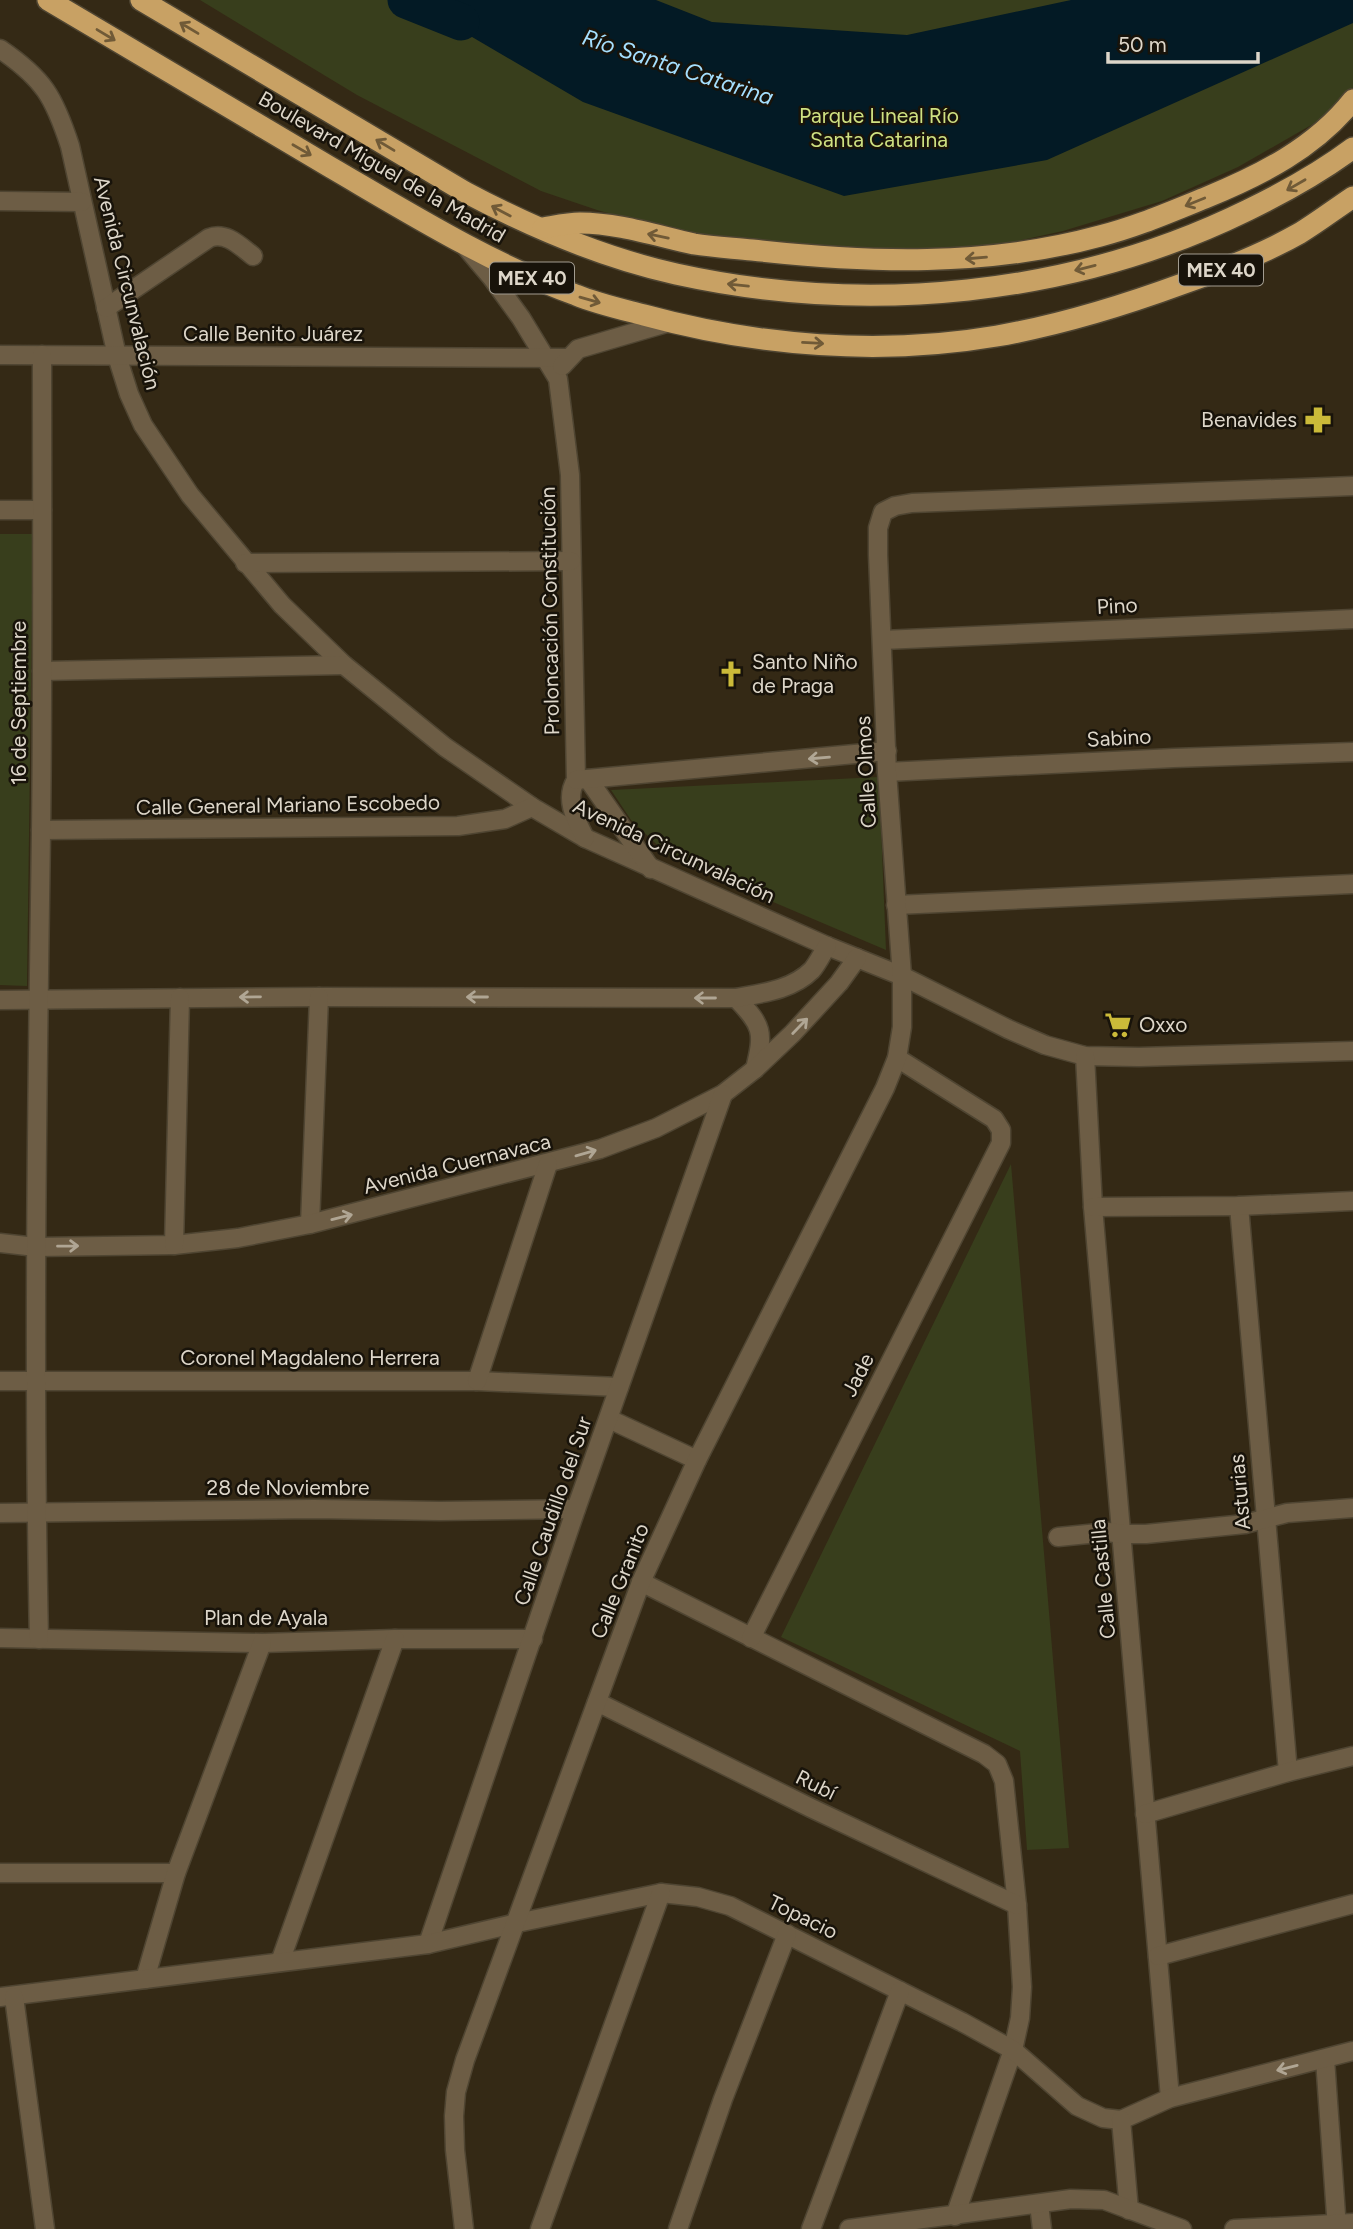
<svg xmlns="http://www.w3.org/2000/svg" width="1353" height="2229" font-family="Figtree,sans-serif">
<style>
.green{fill:#383e1c}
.water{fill:#031a25}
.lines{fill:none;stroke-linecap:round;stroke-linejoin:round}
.river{stroke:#031a25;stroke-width:37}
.minor-casing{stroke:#4f4532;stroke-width:21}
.highway-casing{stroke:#4f4532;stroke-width:24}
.minor{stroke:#6d5d45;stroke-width:18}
.highway{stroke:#c8a164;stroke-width:21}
.oneway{stroke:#705a37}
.oneway2{stroke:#b0a694}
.labels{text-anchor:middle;stroke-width:5;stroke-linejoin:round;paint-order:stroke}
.shield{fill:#18130a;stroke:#a29c90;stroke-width:2}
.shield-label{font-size:19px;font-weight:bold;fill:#ddd6c9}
.park-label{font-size:21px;fill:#cfe182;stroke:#18130a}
.street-label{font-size:21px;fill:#ddd6c9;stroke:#18130a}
.poi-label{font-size:21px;fill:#ddd6c9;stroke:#18130a;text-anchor:start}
.water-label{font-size:23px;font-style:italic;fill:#a5dffe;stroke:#18130a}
</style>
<rect width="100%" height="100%" fill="#342915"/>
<!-- green -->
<g class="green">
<polygon points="200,0 1353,0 1353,94 1313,124 1238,167 1162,201 1063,231 981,249 908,258 679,233 597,210 541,191 357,95"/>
<polygon points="0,534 33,534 27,986 0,985"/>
<polygon points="879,777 886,950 672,859 631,820 611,790"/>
<polygon points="1011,1164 1069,1848 1027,1850 1020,1751 781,1637"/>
</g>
<!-- water -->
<polygon class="water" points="409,0 656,0 712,22 907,35 1071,0 1353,0 1353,23 1047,160 844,196 583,102"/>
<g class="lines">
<!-- river -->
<polyline class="river" points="406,0 461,22"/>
<!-- minor casing -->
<g class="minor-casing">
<g id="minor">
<path d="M0,49C44,79 54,97 70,146L117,356L129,394L143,425L190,495L282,605L344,665L445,747L532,807L585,838L827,946L902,976L1008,1029L1045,1045L1085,1056L1139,1057L1353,1051"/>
<polyline points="0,201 82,202"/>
<path d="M465,246L492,278L521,318L558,379L570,475L576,780C564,799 576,820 585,838"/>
<path d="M106,308L209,238C226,231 240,246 253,256"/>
<polyline points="0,355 568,358"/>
<polyline points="562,366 578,349 670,322"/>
<polyline points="0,510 42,510"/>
<polyline points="245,563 571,561"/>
<polyline points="883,640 1353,619"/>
<polyline points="42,671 344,665"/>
<polyline points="887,772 1174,758 1353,752"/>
<polyline points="588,779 651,869"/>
<polyline points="576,780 887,751"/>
<polyline points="41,830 458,826 505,819 532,807"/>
<polyline points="896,905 1353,884"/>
<path d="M736,998C763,1026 764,1032 755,1069"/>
<path d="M0,1000L319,997L736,998C763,993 792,990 812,970C818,963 822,954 827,946"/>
<polyline points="1085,1056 1093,1207 1170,2098"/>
<polyline points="1239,1206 1288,1772"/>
<polyline points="1093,1207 1239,1206 1353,1201"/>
<polyline points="310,1224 319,997"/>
<polyline points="0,1243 36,1247 174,1245 238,1238 310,1224 600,1149 656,1128 723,1094 755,1069 793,1033 839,983 857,958"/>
<polyline points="174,1245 180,998"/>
<polyline points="0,1381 477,1381 619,1387"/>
<polyline points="477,1381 548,1164"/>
<polyline points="609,1419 697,1460"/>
<polyline points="0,1513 314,1509 440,1511 576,1509"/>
<polyline points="1058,1537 1108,1532 1122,1534 1146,1534 1245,1524 1287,1513 1353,1508"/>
<polyline points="641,1582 984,1754 997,1764 1004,1781 1017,1905 1022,1987 1020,2018 1013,2050 955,2216"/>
<polyline points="0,1638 262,1643 395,1639 533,1639"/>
<polyline points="751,1638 1001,1143 1001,1130 994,1119 897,1058"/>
<path d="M39,1639C33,1370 37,1101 41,833C43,673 42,514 42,355"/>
<polyline points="597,1702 811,1808 1017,1905"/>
<polyline points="1145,1814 1288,1772 1353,1756"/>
<polyline points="0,1873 176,1873"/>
<polyline points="428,1944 576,1509 723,1094"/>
<polyline points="1158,1956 1353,1904"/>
<polyline points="280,1962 395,1639"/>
<polyline points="145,1979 176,1873 262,1643"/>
<polyline points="0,1997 428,1944 517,1923 661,1893 698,1897 730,1906 962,2022 1013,2050 1077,2106 1103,2118 1121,2120"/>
<polyline points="14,1997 45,2229"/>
<polyline points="1325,2059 1337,2229"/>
<polyline points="1121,2120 1170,2098 1353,2051"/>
<polyline points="1121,2120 1129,2210"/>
<polyline points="1039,2204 1042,2229"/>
<polyline points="464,2229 455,2150 454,2116 456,2092 465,2060 641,1582 697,1460 885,1088 897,1058 902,1027 902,976 887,772 878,555 878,528 883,512 895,506 912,503 1353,486"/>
<polyline points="540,2229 661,1893"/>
<polyline points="678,2229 723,2099 787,1934"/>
<polyline points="811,2229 900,1991"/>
<polyline points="849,2229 1071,2199 1104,2200 1182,2229"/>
<polyline points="1234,2229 1353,2223"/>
</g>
</g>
<!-- highway casing -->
<g class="highway-casing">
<g id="highway">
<path d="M48,0C141,56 236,111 330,167C409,213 489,263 576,295C598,304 621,309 644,315C757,346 881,356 997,336C1060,325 1122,306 1182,284C1222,270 1263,254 1300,233C1318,222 1335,209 1353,197"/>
<path d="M141,0L465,192C529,226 604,258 676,274C867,316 1073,296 1248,210C1285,192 1321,172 1353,148"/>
<path d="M543,228C555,226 568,223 580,223C618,223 657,236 694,244C713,247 733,248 752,250C869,263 986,267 1100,236C1136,227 1170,212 1205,198C1261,175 1315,148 1353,100"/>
</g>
</g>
<!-- minor -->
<use href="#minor" class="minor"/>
<!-- highway -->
<use href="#highway" class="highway"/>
</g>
<!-- one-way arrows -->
<defs><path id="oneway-shaft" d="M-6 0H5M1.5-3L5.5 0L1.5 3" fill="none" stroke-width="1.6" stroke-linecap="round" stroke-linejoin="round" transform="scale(1.75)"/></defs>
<g class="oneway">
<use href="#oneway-shaft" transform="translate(189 28) rotate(-149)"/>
<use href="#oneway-shaft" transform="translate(106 35) rotate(31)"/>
<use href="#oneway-shaft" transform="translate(385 145) rotate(-149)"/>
<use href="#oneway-shaft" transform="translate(302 150) rotate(30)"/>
<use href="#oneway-shaft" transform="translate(1296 185) rotate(150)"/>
<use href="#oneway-shaft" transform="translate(1195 202) rotate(158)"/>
<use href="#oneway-shaft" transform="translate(501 211) rotate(-152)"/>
<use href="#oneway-shaft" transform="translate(658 236) rotate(-168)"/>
<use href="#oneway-shaft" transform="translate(976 258) rotate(175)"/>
<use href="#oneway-shaft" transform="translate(1085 268) rotate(166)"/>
<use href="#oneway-shaft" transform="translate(738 285) rotate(-174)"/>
<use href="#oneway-shaft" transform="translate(590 300) rotate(16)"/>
<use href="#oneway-shaft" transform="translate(813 343) rotate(3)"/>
</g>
<g class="oneway2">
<use href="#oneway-shaft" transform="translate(819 758) rotate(175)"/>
<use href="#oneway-shaft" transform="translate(250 997) rotate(179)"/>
<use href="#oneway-shaft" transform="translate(477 997) rotate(-180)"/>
<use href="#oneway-shaft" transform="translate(705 998) rotate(-180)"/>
<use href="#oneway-shaft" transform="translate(800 1026) rotate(-46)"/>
<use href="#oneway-shaft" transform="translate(586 1153) rotate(-16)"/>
<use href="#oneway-shaft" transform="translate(342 1217) rotate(-14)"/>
<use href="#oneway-shaft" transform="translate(68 1246) rotate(-1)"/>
<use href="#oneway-shaft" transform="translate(1287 2068) rotate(166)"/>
</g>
<!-- icons -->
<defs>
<g id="pharmacy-bare" transform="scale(2.1)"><path d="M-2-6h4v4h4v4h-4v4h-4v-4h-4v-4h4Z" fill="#cbba39" stroke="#18130a" stroke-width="2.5" paint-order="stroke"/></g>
<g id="church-bare" transform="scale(2.1)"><path d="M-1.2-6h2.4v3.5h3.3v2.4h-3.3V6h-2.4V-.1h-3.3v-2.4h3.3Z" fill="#cbba39" stroke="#18130a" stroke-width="2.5" paint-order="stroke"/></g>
<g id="supermarket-bare" transform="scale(2.1)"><path d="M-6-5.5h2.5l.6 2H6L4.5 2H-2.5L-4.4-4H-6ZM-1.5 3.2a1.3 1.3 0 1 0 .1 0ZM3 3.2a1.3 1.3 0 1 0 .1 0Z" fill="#cbba39" stroke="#18130a" stroke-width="2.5" paint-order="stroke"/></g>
</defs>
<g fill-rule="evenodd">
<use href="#pharmacy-bare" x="1318" y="420"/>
<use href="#church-bare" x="731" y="674"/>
<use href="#supermarket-bare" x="1118" y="1025"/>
</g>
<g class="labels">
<!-- shield labels -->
<g class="shield">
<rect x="1179" y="254.5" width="84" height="31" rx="5"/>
<rect x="490" y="262.5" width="84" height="31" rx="5"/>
</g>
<g class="shield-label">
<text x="1221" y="277">MEX 40</text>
<text x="532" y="285">MEX 40</text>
</g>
<!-- park labels -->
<g class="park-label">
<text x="879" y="123">Parque Lineal Río<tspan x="879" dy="24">Santa Catarina</tspan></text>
</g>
<!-- street labels -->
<g class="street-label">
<text transform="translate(382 167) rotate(30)" y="7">Boulevard Miguel de la Madrid</text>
<text transform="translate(127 283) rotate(76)" y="7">Avenida Circunvalación</text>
<text x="273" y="341">Calle Benito Juárez</text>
<text transform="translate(1117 606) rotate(-3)" y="7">Pino</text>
<text transform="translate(550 611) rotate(-91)" y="7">Proloncación Constitución</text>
<text transform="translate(19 703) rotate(-90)" y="7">16 de Septiembre</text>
<text transform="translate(1119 738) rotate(-3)" y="7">Sabino</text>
<text transform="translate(866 772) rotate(-93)" y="7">Calle Olmos</text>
<text transform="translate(288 805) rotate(-1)" y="7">Calle General Mariano Escobedo</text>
<text transform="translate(674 851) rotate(25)" y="7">Avenida Circunvalación</text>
<text transform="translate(457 1164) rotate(-14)" y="7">Avenida Cuernavaca</text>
<text x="310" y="1365">Coronel Magdaleno Herrera</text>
<text transform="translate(858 1375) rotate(-63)" y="7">Jade</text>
<text x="288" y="1495">28 de Noviembre</text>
<text transform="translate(1240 1492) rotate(-95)" y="7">Asturias</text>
<text transform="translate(553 1511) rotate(-71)" y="7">Calle Caudillo del Sur</text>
<text transform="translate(1103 1579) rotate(-95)" y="7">Calle Castilla</text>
<text transform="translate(620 1581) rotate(-68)" y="7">Calle Granito</text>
<text x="266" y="1625">Plan de Ayala</text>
<text transform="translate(816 1785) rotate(26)" y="7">Rubí</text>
<text transform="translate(803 1917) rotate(26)" y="7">Topacio</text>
</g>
<!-- poi labels -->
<g class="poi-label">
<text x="1297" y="427" text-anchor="end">Benavides</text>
<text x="752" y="669">Santo Niño<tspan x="752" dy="24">de Praga</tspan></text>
<text x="1139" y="1032">Oxxo</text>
</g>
<!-- water labels -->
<g class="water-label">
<text transform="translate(678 67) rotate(18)" y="8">Río Santa Catarina</text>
</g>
</g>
<!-- scale -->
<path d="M1108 52v10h150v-10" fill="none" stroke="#ddd6c9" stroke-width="3.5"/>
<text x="1118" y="52" font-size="21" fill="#ddd6c9" stroke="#18130a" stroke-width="5" paint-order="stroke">50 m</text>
</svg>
